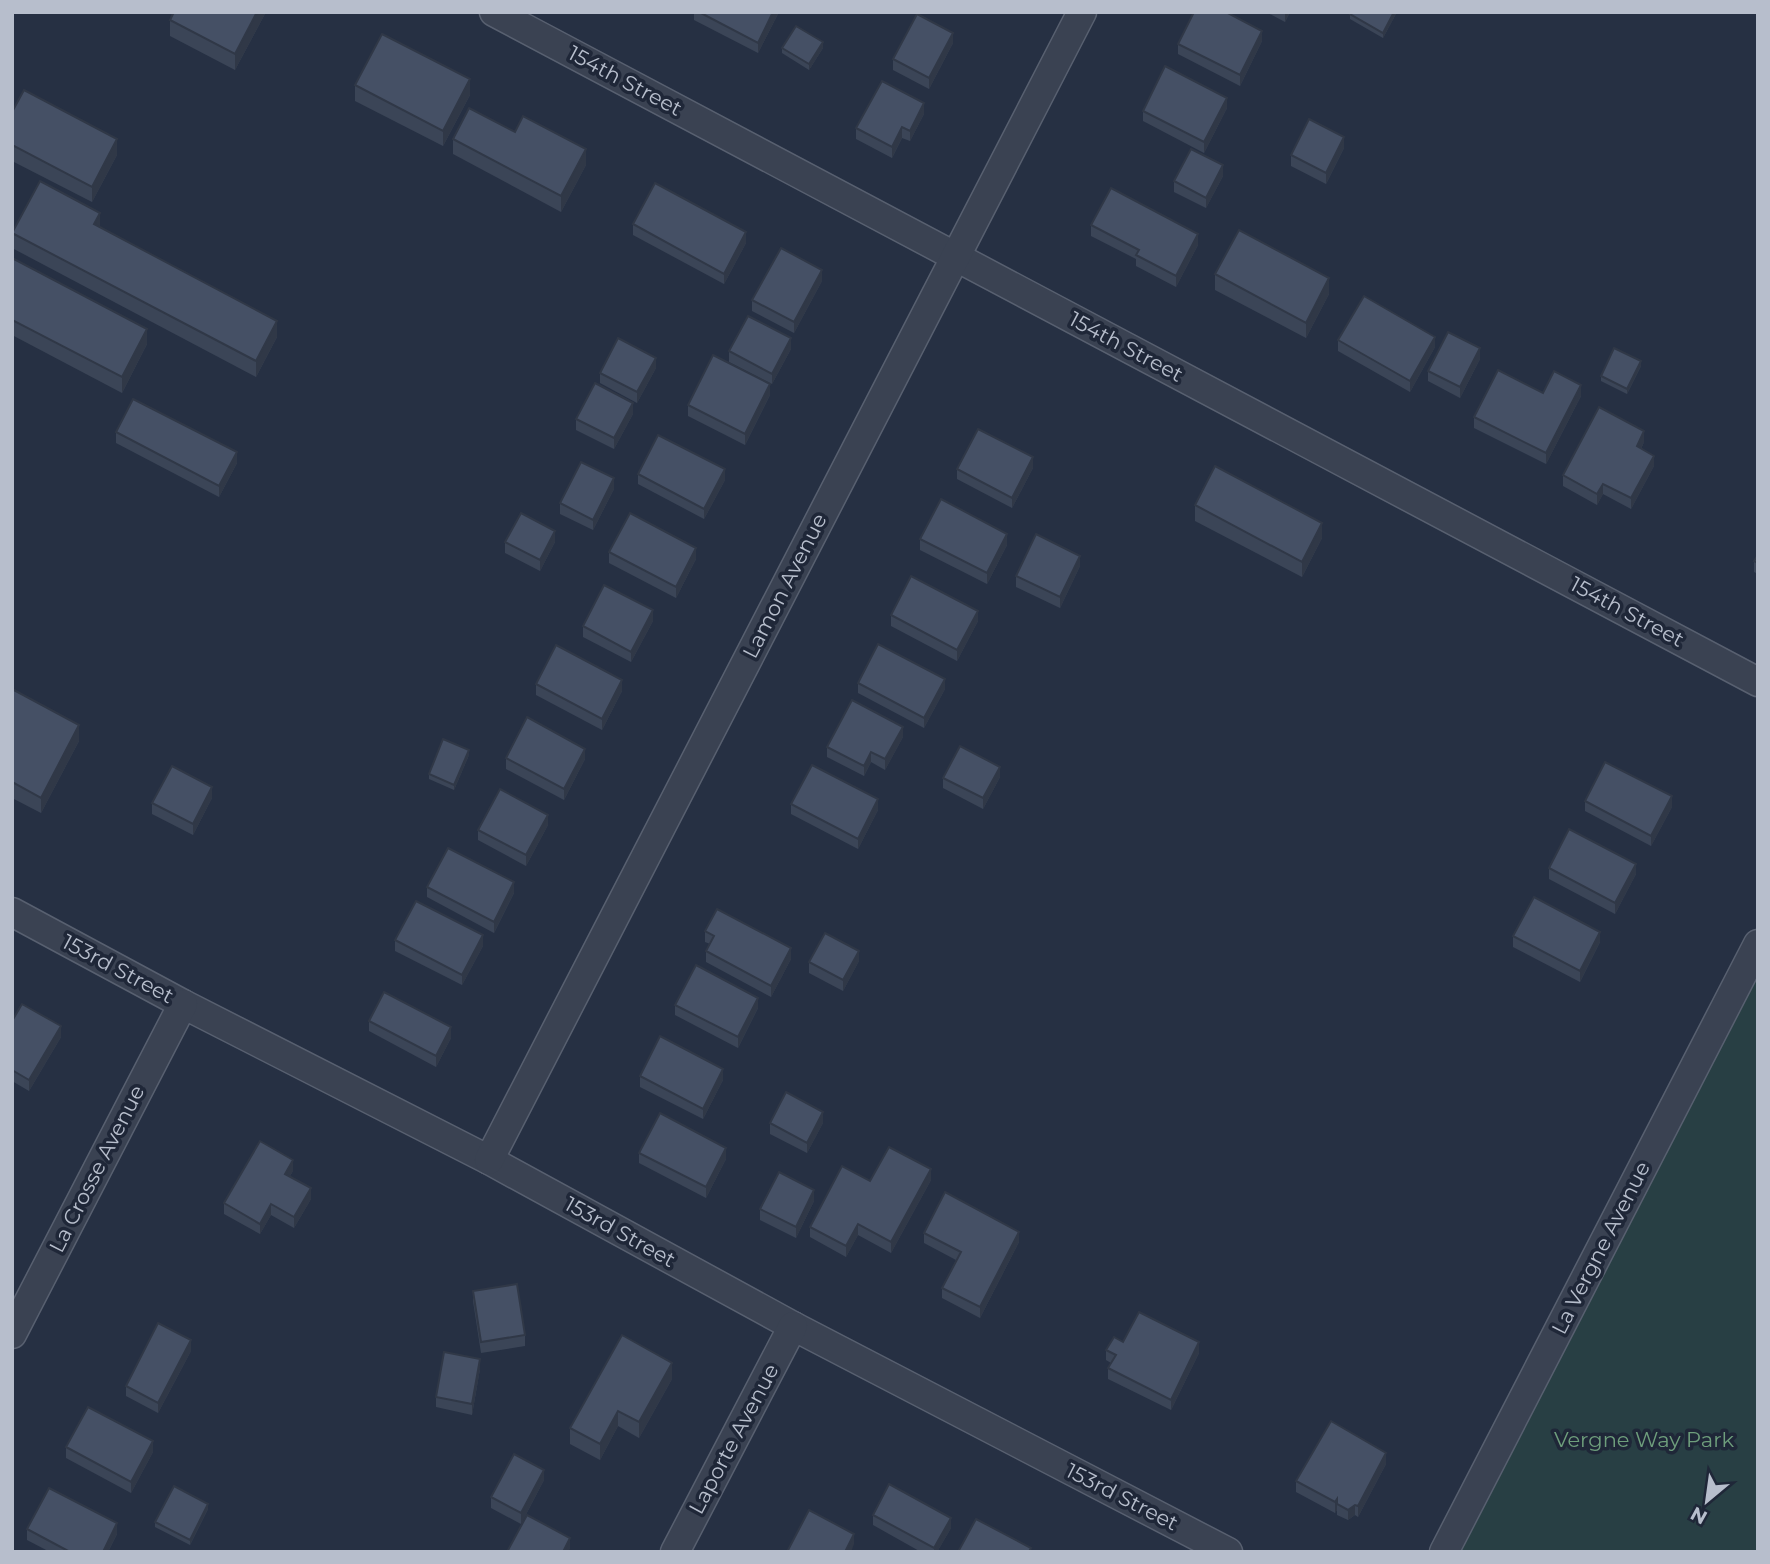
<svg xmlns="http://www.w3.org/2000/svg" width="1770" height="1564" font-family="Montserrat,sans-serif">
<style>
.green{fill:#283f44}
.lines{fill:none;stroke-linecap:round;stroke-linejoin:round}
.minor-casing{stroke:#586070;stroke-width:31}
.minor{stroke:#3a4252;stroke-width:28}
.wall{fill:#3b4557}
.shaded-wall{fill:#303847}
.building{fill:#455065;stroke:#303847;stroke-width:2}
.labels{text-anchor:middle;stroke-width:7;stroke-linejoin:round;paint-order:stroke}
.street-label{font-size:21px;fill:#b7becc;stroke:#1f2738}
.park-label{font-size:21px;fill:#6e9e7c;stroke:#1f2738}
</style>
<rect width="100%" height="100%" fill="#263043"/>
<!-- green -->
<polygon class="green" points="1758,973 1758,1552 1461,1552"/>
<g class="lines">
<!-- minor casing -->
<g class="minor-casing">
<g id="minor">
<polyline points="494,12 1758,682"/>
<polyline points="12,912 183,1004 489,1160 793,1326 1228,1552"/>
<polyline points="489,1160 1082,12"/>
<polyline points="12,1334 183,1004"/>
<polyline points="675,1552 793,1326"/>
<polyline points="1444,1552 1758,944"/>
</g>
</g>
<!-- minor -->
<use href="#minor" class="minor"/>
</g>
<!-- wall -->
<g class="wall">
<polygon points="167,12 266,12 235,70 170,36 170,20 173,15"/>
<polygon points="694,12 779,12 758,53 694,20"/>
<polygon points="1266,12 1290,12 1285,22"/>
<polygon points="1397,12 1383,38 1350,19 1350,14"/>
<polygon points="1262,41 1240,86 1178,54 1178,44"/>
<polygon points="953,43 929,89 893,70 893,59"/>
<polygon points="782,48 823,48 809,70 782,53"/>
<polygon points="355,85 470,95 443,146 355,101"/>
<polygon points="1227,108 1204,153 1143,121 1143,111"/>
<polygon points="12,112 117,155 92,202 12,161"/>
<polygon points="924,114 910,141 902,138 892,158 856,139 856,128"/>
<polygon points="515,132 586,165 561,212 453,154 453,139"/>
<polygon points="1344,148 1326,184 1291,166 1291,155"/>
<polygon points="1223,176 1206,208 1174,192 1174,181"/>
<polygon points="633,224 746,243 724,284 633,235"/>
<polygon points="1091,225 1198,245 1176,287 1136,266 1136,259 1091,236"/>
<polygon points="100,227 277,337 256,377 12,248 12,233"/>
<polygon points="12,258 147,344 122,393 12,335"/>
<polygon points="1215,274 1329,294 1306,338 1215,290"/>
<polygon points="822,281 794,333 752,311 752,300"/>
<polygon points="1338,340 1435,347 1410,392 1338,351"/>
<polygon points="791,349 772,384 729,362 729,351"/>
<polygon points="1480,359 1460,398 1428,381 1428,371"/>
<polygon points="1641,366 1627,394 1601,381 1601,376"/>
<polygon points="656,368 637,403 600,383 600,373"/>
<polygon points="1543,393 1581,396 1546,464 1474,428 1474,417"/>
<polygon points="770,395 745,445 688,416 688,405"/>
<polygon points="633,414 614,449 576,430 576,419"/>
<polygon points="116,432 237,463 219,497 116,443"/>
<polygon points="1644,442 1641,449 1654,466 1631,509 1603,494 1597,505 1563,486 1563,475"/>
<polygon points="1033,468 1012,508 957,479 957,469"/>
<polygon points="638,474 725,480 704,519 638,484"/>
<polygon points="614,489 593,530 560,514 560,503"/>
<polygon points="1195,505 1322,538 1302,577 1195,521"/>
<polygon points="920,539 1007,545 987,584 920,550"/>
<polygon points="505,542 555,542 540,571 505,553"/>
<polygon points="609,552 696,559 676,598 609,563"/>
<polygon points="1758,555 1758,574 1754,572 1754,561"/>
<polygon points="1080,566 1060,608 1016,587 1016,576"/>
<polygon points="891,615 978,621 957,661 891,626"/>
<polygon points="653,621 631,662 583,637 583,626"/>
<polygon points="858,683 945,689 924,728 858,693"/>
<polygon points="536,684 622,691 602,730 536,695"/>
<polygon points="12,689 79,741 41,813 12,798"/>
<polygon points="903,737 885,770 871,762 864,776 827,757 827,747"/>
<polygon points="469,755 454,790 429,779 429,774"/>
<polygon points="506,758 585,759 564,800 506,769"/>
<polygon points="1000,777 983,809 943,788 943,778"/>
<polygon points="212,798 193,835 152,814 152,803"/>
<polygon points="1585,801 1672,807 1651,846 1585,811"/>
<polygon points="791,804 878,810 858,849 791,814"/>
<polygon points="548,825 526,866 478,840 478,830"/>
<polygon points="1549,868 1636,874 1615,914 1549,879"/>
<polygon points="427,887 514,893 494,933 427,897"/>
<polygon points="705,931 791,959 771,997 706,962 706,951 710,944 705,942"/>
<polygon points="1513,936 1600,942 1580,982 1513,947"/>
<polygon points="395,940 483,946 462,985 395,951"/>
<polygon points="859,961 843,991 809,973 809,962"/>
<polygon points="675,1005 758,1008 738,1048 675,1015"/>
<polygon points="12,1021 61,1037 29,1091 12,1081"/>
<polygon points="369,1021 451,1038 436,1067 369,1031"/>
<polygon points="640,1076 723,1080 703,1119 640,1087"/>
<polygon points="770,1123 823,1123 807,1153 770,1134"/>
<polygon points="639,1153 726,1159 706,1198 639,1163"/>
<polygon points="293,1171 290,1176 311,1199 294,1228 271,1215 260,1234 224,1214 224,1203"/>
<polygon points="931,1180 891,1253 858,1235 846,1257 810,1237 810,1227 870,1181"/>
<polygon points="814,1201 796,1238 760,1220 760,1209"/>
<polygon points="924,1233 1019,1242 980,1318 942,1298 942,1288 956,1260 924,1243"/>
<polygon points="473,1291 525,1335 525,1346 481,1353 473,1301"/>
<polygon points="1106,1350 1199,1353 1171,1410 1108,1379 1108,1368 1111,1363 1106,1360"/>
<polygon points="191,1351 158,1413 126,1396 126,1386"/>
<polygon points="480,1369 472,1415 436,1407 436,1397"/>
<polygon points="672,1379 639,1438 618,1426 600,1460 570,1444 570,1428"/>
<polygon points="66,1447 153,1452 131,1493 66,1458"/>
<polygon points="1386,1464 1358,1517 1355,1515 1348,1520 1337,1515 1337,1510 1335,1513 1296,1492 1296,1481"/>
<polygon points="544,1480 521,1524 491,1508 491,1497"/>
<polygon points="208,1509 190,1545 155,1527 155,1522"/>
<polygon points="873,1515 951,1528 937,1552 921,1552 873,1525"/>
<polygon points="27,1529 117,1534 108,1552 50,1552 27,1540"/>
</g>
<!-- shaded-wall -->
<g class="shaded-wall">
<polygon points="257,12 266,12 235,70 235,54"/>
<polygon points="773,12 779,12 758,53 758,43"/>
<polygon points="1285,12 1290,12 1285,22"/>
<polygon points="1394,12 1397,12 1383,38 1383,33"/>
<polygon points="1262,31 1262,41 1240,86 1240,75"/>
<polygon points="953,33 953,43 929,89 929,78"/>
<polygon points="823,42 823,48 809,70 809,64"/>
<polygon points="470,79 470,95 443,146 443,131"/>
<polygon points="1227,98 1227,108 1204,153 1204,142"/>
<polygon points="924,103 924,114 910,141 910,131"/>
<polygon points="902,127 902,138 892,158 892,147"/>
<polygon points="1344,137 1344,148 1326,184 1326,173"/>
<polygon points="117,139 117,155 92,202 92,187"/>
<polygon points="586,149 586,165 561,212 561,196"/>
<polygon points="1223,165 1223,176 1206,208 1206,198"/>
<polygon points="100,213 100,229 94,224"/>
<polygon points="746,232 746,243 724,284 724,274"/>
<polygon points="1198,234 1198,245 1176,287 1176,276"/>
<polygon points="822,270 822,281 794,333 794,322"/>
<polygon points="1329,278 1329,294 1306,338 1306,323"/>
<polygon points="277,321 277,337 256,377 256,361"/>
<polygon points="147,329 147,344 122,393 122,377"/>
<polygon points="1435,337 1435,347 1410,392 1410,381"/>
<polygon points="791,338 791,349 772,384 772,374"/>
<polygon points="1480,348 1480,359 1460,398 1460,387"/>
<polygon points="656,358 656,368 637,403 637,392"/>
<polygon points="1641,361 1641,366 1627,394 1627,389"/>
<polygon points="770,384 770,395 745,445 745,434"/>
<polygon points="1581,385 1581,396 1546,464 1546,453"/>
<polygon points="633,403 633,414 614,449 614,438"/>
<polygon points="1644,431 1644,442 1637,457 1637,446"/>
<polygon points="237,452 237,463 219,497 219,486"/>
<polygon points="1654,456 1654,466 1631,509 1631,498"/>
<polygon points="1033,457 1033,468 1012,508 1012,498"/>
<polygon points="725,469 725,480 704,519 704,509"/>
<polygon points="614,478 614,489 593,530 593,520"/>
<polygon points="1603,484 1603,494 1597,505 1597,494"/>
<polygon points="1322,523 1322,538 1302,577 1302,562"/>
<polygon points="555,531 555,542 540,571 540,560"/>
<polygon points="1007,534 1007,545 987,584 987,573"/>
<polygon points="696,548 696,559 676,598 676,587"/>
<polygon points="1080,556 1080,566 1060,608 1060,597"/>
<polygon points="653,610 653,621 631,662 631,652"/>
<polygon points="978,611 978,621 957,661 957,650"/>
<polygon points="945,679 945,689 924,728 924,718"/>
<polygon points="622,680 622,691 602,730 602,719"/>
<polygon points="79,725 79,741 41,813 41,798"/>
<polygon points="903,727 903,737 885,770 885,759"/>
<polygon points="585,749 585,759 564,800 564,789"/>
<polygon points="469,750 469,755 454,790 454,785"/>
<polygon points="871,752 871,762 864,776 864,766"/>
<polygon points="1000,767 1000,777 983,809 983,798"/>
<polygon points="212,787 212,798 193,835 193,824"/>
<polygon points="1672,796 1672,807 1651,846 1651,836"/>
<polygon points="878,799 878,810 858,849 858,839"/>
<polygon points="548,815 548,825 526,866 526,855"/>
<polygon points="1636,864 1636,874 1615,914 1615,903"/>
<polygon points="514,882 514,893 494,933 494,922"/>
<polygon points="1600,932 1600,942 1580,982 1580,971"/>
<polygon points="483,935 483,946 462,985 462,975"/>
<polygon points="791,948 791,959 771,997 771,986"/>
<polygon points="859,951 859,961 843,991 843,980"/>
<polygon points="758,998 758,1008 738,1048 738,1037"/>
<polygon points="61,1026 61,1037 29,1091 29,1080"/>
<polygon points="451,1027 451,1038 436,1067 436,1056"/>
<polygon points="723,1069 723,1080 703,1119 703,1109"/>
<polygon points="823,1112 823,1123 807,1153 807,1143"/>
<polygon points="726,1148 726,1159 706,1198 706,1187"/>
<polygon points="293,1160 293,1171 285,1184 285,1174"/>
<polygon points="931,1169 931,1180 891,1253 891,1242"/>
<polygon points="311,1188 311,1199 294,1228 294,1217"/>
<polygon points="814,1190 814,1201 796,1238 796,1227"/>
<polygon points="271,1204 271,1215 260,1234 260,1224"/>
<polygon points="858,1224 858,1235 846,1257 846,1246"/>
<polygon points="1019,1232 1019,1242 980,1318 980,1307"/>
<polygon points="191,1340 191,1351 158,1413 158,1403"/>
<polygon points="1199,1342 1199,1353 1171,1410 1171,1400"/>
<polygon points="480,1359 480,1369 472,1415 472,1404"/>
<polygon points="672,1363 672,1379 639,1438 639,1422"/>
<polygon points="618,1411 618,1426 600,1460 600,1444"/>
<polygon points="153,1441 153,1452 131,1493 131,1482"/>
<polygon points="1386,1453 1386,1464 1358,1517 1358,1506"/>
<polygon points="544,1470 544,1480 521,1524 521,1513"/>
<polygon points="1337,1499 1337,1510 1335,1513 1335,1502"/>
<polygon points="208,1504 208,1509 190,1545 190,1540"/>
<polygon points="1355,1505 1355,1515 1348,1520 1348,1510"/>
<polygon points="951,1518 951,1528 937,1552 934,1552 934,1548"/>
<polygon points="117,1523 117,1534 108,1552 103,1552"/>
<polygon points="854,1534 854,1544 851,1552 845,1552"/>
<polygon points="570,1538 570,1549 568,1552 563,1552"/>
</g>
<!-- building -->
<g class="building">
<polygon points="174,12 257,12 235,54 170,20"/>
<polygon points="699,12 773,12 758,43"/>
<polygon points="1194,12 1226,12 1262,31 1240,75 1178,44"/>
<polygon points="1351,12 1394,12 1383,33 1350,14"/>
<polygon points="917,14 953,33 929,78 893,59"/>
<polygon points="796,26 823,42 809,64 782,48"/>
<polygon points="382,34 470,79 443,131 355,85"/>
<polygon points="1165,66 1227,98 1204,142 1143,111"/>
<polygon points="882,81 924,103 910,131 902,127 892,147 856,128"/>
<polygon points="24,90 117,139 92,187 12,145 12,112"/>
<polygon points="469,108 515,132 523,116 586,149 561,196 453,139"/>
<polygon points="1309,119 1344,137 1326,173 1291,155"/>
<polygon points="1191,149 1223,165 1206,198 1174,181"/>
<polygon points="40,181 100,213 94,224 277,321 256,361 12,233"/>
<polygon points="655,183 746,232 724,274 633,224"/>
<polygon points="1111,188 1198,234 1176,276 1136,255 1139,250 1091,225"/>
<polygon points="1239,230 1329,278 1306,323 1215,274"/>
<polygon points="781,248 822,270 794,322 752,300"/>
<polygon points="12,258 147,329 122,377 12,320"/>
<polygon points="1364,296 1435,337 1410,381 1338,340"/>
<polygon points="748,316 791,338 772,374 729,351"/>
<polygon points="1448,332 1480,348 1460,387 1428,371"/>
<polygon points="618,338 656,358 637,392 600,373"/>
<polygon points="1614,348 1641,361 1627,389 1601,376"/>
<polygon points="713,355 770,384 745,434 688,405"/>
<polygon points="1498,370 1543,393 1554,371 1581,385 1546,453 1474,417"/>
<polygon points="595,383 633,403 614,438 576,419"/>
<polygon points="133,399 237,452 219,486 116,432"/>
<polygon points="1599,407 1644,431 1637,446 1654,456 1631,498 1603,484 1597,494 1563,475"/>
<polygon points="978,429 1033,457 1012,498 957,469"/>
<polygon points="658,435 725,469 704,509 638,474"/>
<polygon points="581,462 614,478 593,520 560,503"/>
<polygon points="1215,466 1322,523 1302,562 1195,505"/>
<polygon points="941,499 1007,534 987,573 920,539"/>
<polygon points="521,513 555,531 540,560 505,542"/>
<polygon points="630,513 696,548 676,587 609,552"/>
<polygon points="1036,534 1080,556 1060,597 1016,576"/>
<polygon points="1758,555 1758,563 1754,561"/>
<polygon points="911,576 978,611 957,650 891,615"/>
<polygon points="604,585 653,610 631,652 583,626"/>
<polygon points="878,644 945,679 924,718 858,683"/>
<polygon points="556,645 622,680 602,719 536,684"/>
<polygon points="12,689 79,725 41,798 12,782"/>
<polygon points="852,700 903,727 885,759 871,752 864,766 827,747"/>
<polygon points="527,717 585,749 564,789 506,758"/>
<polygon points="443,739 469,750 454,785 429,774"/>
<polygon points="960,746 1000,767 983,798 943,778"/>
<polygon points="1605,762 1672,796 1651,836 1585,801"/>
<polygon points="812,765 878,799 858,839 791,804"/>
<polygon points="172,766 212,787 193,824 152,803"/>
<polygon points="500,789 548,815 526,855 478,830"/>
<polygon points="1569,829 1636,864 1615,903 1549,868"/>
<polygon points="448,848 514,882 494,922 427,887"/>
<polygon points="1534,897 1600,932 1580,971 1513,936"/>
<polygon points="416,901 483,935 462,975 395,940"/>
<polygon points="717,909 791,948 771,986 706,951 714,936 705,931"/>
<polygon points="825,933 859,951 843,980 809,962"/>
<polygon points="696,965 758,998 738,1037 675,1005"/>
<polygon points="384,992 451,1027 436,1056 369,1021"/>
<polygon points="22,1004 61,1026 29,1080 12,1070 12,1021"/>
<polygon points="660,1036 723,1069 703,1109 640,1076"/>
<polygon points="786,1092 823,1112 807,1143 770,1123"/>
<polygon points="660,1113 726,1148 706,1187 639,1153"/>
<polygon points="260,1141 293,1160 285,1174 311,1188 294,1217 271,1204 260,1224 224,1203"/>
<polygon points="889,1147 931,1169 891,1242 858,1224 846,1246 810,1227 842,1166 870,1181"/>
<polygon points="779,1172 814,1190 796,1227 760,1209"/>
<polygon points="945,1192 1019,1232 980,1307 942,1288 961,1252 924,1233"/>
<polygon points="517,1284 525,1335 481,1342 473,1291"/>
<polygon points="1139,1312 1199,1342 1171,1400 1108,1368 1116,1355 1106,1350 1114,1337 1123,1342"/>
<polygon points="158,1323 191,1340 158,1403 126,1386"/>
<polygon points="622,1335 672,1363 639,1422 618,1411 600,1444 570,1428"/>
<polygon points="444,1352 480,1359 472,1404 436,1397"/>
<polygon points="88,1407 153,1441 131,1482 66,1447"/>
<polygon points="1331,1421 1386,1453 1358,1506 1355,1505 1348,1510 1337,1504 1337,1499 1335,1502 1296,1481"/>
<polygon points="514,1454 544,1470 521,1513 491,1497"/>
<polygon points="889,1484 951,1518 934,1548 873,1515"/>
<polygon points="174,1486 208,1504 190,1540 155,1522"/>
<polygon points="49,1488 117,1523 103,1552 70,1552 27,1529"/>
<polygon points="809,1510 854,1534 845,1552 787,1552"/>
<polygon points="527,1515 570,1538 563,1552 507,1552"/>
<polygon points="976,1519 1031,1548 1029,1552 958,1552"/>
</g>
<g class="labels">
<!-- street labels -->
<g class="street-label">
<text transform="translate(625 81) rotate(28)" y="7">154th Street</text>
<text transform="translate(1126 347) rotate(28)" y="7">154th Street</text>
<text transform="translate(785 586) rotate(-63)" y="7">Lamon Avenue</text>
<text transform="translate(1627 612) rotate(28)" y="7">154th Street</text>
<text transform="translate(118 969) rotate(28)" y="7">153rd Street</text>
<text transform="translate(97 1169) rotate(-63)" y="7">La Crosse Avenue</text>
<text transform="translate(620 1232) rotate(29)" y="7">153rd Street</text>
<text transform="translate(1601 1248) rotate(-63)" y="7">La Vergne Avenue</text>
<text transform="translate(734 1439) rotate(-62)" y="7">Laporte Avenue</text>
<text transform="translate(1122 1497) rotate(27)" y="7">153rd Street</text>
</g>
<!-- park labels -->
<g class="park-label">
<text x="1644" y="1447">Vergne Way Park</text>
</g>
</g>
<!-- border -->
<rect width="1770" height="1564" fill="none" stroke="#b7becc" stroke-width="28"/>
<!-- north arrow -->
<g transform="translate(1707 1501) rotate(209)" stroke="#1f2738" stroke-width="5" paint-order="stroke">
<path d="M0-5L12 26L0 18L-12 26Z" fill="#b7becc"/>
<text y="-10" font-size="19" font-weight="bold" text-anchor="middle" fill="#b7becc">N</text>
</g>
</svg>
